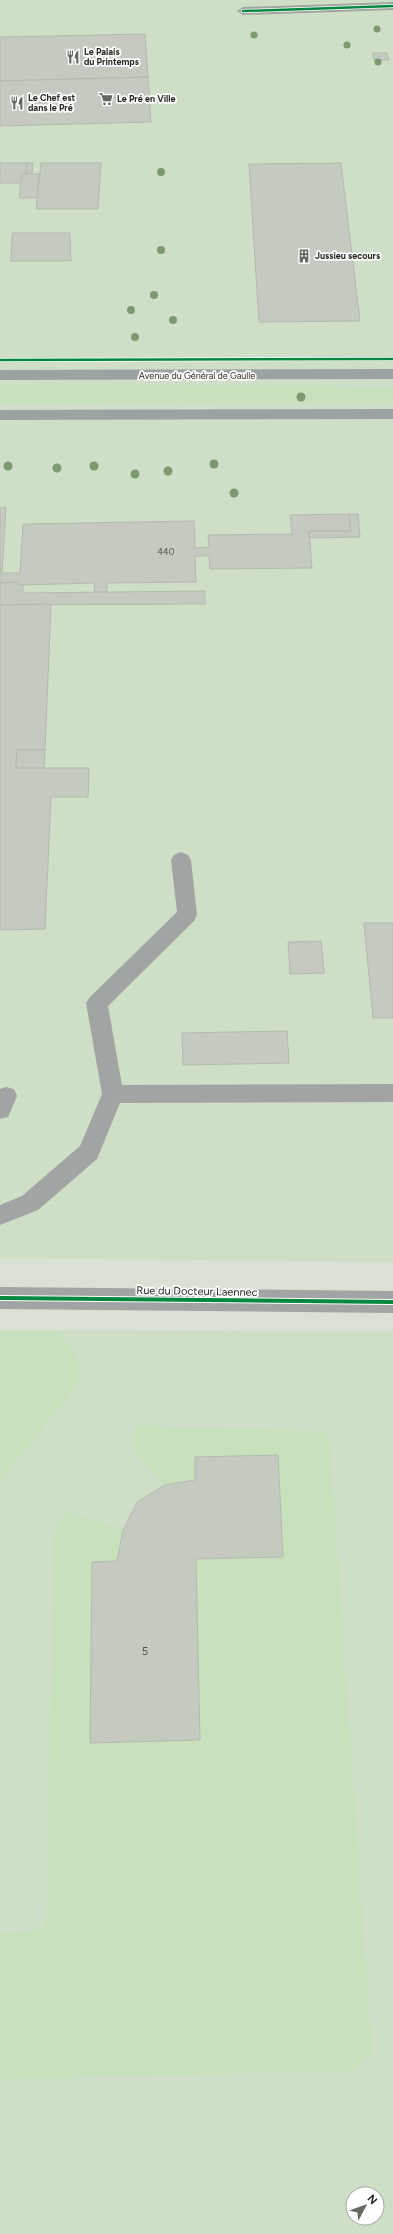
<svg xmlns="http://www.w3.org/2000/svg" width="393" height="2234" font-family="Figtree,sans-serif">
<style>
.built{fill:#cedec7;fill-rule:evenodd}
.green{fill:#c8e0bc}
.building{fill:#c4cac0;stroke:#b3baaf}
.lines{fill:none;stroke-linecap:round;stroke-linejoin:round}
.lane{fill:#a0a4a2;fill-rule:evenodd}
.street{fill:#a0a4a2;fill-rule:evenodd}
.secondary{fill:#9ca2a1;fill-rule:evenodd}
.cycleway-far1-casing{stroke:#fff;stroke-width:4}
.cycleway-casing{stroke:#fff;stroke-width:6}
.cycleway-far1{stroke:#00873e;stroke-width:2.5}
.cycleway{stroke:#00873e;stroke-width:4}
.tree{fill:#7e986f}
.labels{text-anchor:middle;stroke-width:3.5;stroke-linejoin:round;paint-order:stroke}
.far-poi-label{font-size:9px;font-weight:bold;fill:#242a21;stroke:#fff;text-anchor:start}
.far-street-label{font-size:9px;fill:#242a21;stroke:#fff}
.number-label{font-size:9px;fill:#4c5249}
.street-label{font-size:11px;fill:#242a21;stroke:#fff}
.near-number-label{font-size:11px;fill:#4c5249}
</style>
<rect width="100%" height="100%" fill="#d8e1d4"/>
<!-- built -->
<g class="built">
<polygon points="0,0 393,0 393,1262 0,1258"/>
<path d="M0,1330L393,1332V2234H0ZM353,2194H377V2218H353Z"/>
</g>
<!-- green -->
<g class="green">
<polygon points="0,384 393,387 393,402 9,403 0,403"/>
<polygon points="0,1330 55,1330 78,1358 78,1383 0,1482"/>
<polygon points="134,1426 329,1431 372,2053 352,2071 0,2079 0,1934 46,1929 54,1531 67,1512 123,1530 117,1561 92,1562 90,1743 200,1740 196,1559 282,1557 278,1455 195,1457 195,1480 165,1485 134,1453"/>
</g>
<!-- building -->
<g class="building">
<polygon points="145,34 148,77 0,81 0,37"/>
<polygon points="373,53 387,53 389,60 374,60"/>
<polygon points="148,77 151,122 0,126 0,81"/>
<polygon points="0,163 27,163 26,174 22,174 21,183 0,183"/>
<polygon points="27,163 33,163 32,174 26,174"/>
<polygon points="41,163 101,163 98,209 36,209"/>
<polygon points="341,163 360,321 259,322 249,164"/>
<polygon points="22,174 39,174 37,198 19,198"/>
<polygon points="12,233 70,233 71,261 11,261"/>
<polygon points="6,507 2,573 20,573 23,524 194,521 195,548 209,547 208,535 292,534 290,515 349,514 351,531 309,531 312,568 210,569 209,556 195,556 196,582 107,583 107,592 94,592 95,583 19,585 20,582 0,583 0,508"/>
<polygon points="349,514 358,514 360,537 310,538 309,531 351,531"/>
<polygon points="20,582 19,585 23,584 23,593 205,591 205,604 0,605 0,583"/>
<polygon points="51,604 45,750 17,750 16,768 89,768 88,797 51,797 45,929 0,930 0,605"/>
<polygon points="17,750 45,750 44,768 16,768"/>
<polygon points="364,923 393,923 393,1018 373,1018"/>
<polygon points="321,941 324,973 290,974 288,942"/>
<polygon points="287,1031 289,1063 183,1065 182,1033"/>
<polygon points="278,1455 283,1557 196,1559 200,1740 90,1743 92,1562 117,1561 123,1530 137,1502 165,1485 195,1480 195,1457"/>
</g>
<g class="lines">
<!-- lane -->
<g class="lane">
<polygon points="181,852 188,855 191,860 197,915 194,921 108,1006 122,1085 393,1084 393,1102 120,1103 97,1159 38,1210 0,1225 0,1205 22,1196 80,1146 102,1094 86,1003 90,997 177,912 171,860 174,855"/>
<polygon points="6,1087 14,1089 17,1096 8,1117 0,1119 0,1089"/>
</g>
<!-- street -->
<g class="street">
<polygon points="393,2 393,10 243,15 237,11 243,7"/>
<polygon points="0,1287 393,1291 393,1313 0,1309"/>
</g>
<!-- secondary -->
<g class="secondary">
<polygon points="393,369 393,379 0,380 0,370"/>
<polygon points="393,409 393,419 0,420 0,410"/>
</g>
<!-- cycleway-far1 casing -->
<g class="cycleway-far1-casing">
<g id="cycleway-far1">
<polyline points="243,11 393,6"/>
<polyline points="0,360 393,359"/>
</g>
</g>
<!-- cycleway casing -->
<g class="cycleway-casing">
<polyline id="cycleway" points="0,1298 393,1302"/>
</g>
<!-- cycleway-far1 -->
<use href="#cycleway-far1" class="cycleway-far1"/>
<!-- cycleway -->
<use href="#cycleway" class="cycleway"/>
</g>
<!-- trees -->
<g class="tree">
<circle cx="377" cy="29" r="3.5"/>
<circle cx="254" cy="35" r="3.5"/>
<circle cx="347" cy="45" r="3.5"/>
<circle cx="378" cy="62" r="3.5"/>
<circle cx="161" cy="172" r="4"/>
<circle cx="161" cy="250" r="4"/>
<circle cx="154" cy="295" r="4"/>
<circle cx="131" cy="310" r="4"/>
<circle cx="173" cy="320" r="4"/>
<circle cx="135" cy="337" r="4"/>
<circle cx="301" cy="397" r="4.5"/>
<circle cx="214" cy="464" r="4.5"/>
<circle cx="8" cy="466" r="4.5"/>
<circle cx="94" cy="466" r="4.5"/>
<circle cx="57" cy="468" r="4.5"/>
<circle cx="168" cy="471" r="4.5"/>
<circle cx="135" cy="474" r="4.5"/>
<circle cx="234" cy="493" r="4.5"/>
</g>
<!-- icons -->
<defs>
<g id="restaurant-bare" transform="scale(1.08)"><path d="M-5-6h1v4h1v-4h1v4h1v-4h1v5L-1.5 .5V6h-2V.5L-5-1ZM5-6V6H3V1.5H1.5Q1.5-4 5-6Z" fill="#636a60" stroke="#fff" stroke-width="2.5" paint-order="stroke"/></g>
<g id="supermarket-bare" transform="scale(1.08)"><path d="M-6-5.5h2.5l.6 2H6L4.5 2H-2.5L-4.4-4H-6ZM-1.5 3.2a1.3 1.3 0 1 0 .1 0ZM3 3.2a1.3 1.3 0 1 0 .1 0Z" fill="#636a60" stroke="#fff" stroke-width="2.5" paint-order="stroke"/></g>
<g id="building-bare" transform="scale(1.08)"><path d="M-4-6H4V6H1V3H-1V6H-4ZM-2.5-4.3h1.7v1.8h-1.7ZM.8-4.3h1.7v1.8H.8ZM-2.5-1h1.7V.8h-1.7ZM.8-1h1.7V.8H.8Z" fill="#636a60" stroke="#fff" stroke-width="2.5" paint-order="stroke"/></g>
</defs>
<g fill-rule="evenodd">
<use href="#restaurant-bare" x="73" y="57"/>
<use href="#supermarket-bare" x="106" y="99"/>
<use href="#restaurant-bare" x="17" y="103"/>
<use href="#building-bare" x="304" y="256"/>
</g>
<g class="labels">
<!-- far-poi labels -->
<g class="far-poi-label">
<text x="84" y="55">Le Palais<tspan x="84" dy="10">du Printemps</tspan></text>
<text x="28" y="101">Le Chef est<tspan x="28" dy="10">dans le Pré</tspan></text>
<text x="117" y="102">Le Pré en Ville</text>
<text x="315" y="259">Jussieu secours</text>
</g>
<!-- far-street labels -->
<g class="far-street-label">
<text x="197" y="379">Avenue du Général de Gaulle</text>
</g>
<!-- number labels -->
<g class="number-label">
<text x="166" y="555">440</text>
</g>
<!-- street labels -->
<g class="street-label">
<text transform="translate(197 1291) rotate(1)" y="4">Rue du Docteur Laennec</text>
</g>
<!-- near-number labels -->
<g class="near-number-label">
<text x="145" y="1655">5</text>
</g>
</g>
<!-- north arrow -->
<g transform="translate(365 2206) rotate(49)"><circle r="19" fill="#ffffff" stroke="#a7aaa6"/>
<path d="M0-3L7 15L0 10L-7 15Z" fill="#636a60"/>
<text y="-6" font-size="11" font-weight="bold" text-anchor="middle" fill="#242a21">N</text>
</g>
</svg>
